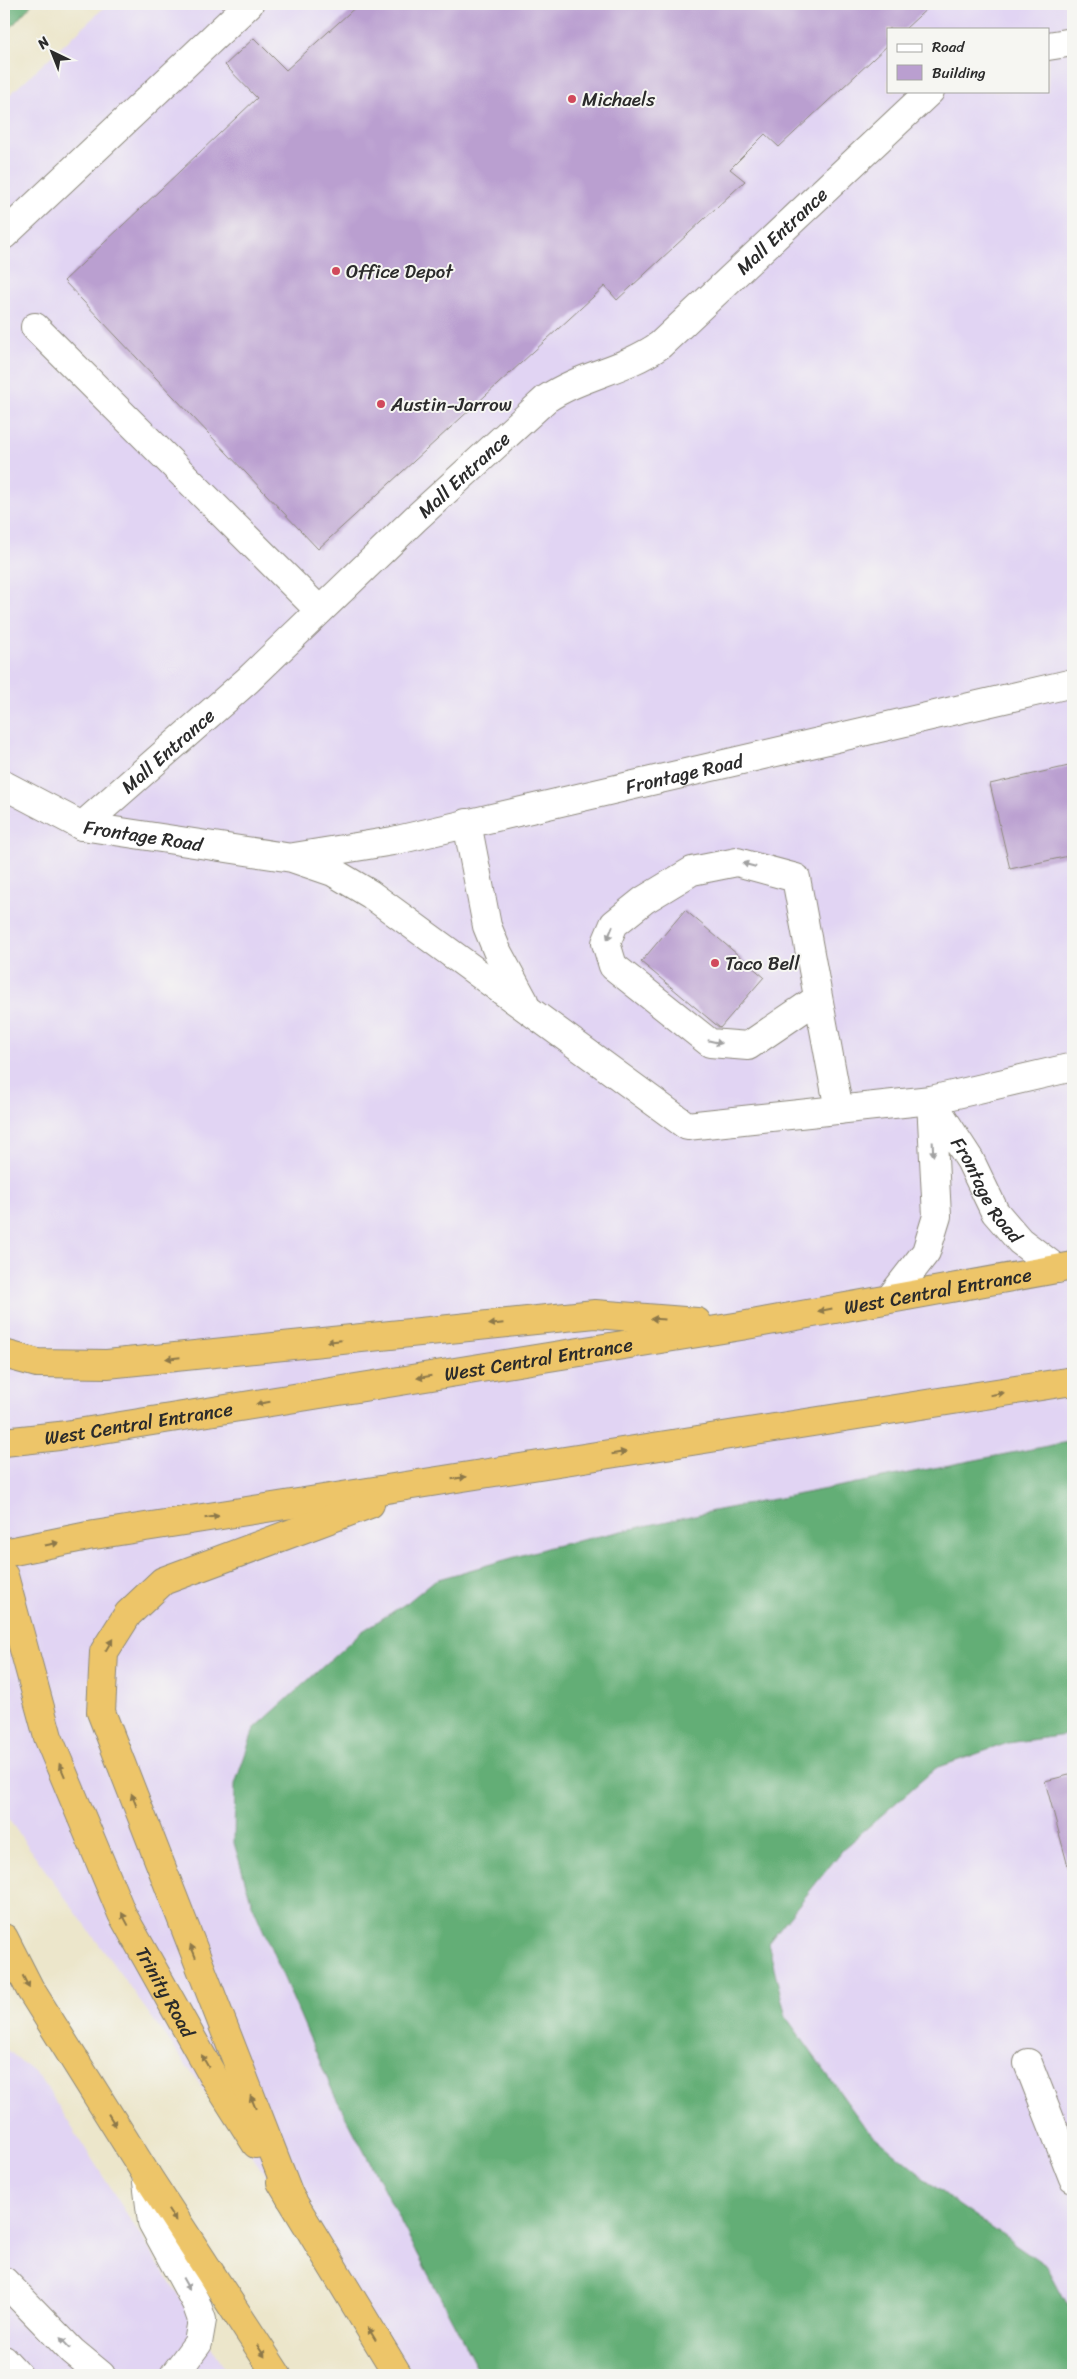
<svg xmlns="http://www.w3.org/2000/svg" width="1077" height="2379" font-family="Sriracha,sans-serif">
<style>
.built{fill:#e1d4f3;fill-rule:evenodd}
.forest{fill:#63ae76;stroke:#476c50}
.building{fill:#ba9fd0}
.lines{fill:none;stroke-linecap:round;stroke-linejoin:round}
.minor-casing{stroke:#8c887b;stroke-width:30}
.highway-casing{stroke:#8c887b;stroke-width:30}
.minor{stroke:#fff;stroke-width:28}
.highway{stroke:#edc569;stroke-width:28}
.oneway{fill:#a0a0a0}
.oneway2{fill:#8c784a}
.poi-dot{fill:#d1495b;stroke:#f6f6f2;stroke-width:2}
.labels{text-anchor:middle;stroke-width:4;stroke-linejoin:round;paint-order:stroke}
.poi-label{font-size:19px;fill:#2b2b2b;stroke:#f6f6f2;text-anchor:start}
.street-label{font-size:19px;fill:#2b2b2b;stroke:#f6f6f2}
</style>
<rect width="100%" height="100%" fill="#f6f6f2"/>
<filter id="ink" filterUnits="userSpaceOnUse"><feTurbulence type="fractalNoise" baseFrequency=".02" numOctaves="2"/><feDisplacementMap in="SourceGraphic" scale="10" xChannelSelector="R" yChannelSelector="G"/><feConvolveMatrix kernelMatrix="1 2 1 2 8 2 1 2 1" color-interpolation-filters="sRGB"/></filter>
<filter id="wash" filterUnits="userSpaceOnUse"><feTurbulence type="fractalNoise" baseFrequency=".0096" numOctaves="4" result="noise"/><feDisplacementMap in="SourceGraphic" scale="20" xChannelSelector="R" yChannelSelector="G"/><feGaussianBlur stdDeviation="1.12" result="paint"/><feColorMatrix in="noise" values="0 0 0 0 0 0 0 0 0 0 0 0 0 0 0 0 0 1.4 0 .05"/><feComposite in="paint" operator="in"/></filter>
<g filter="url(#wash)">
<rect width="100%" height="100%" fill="#ece6cb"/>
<!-- built -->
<g class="built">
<path d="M108,4H1073V2375H410L4,1813V100ZM888,29H1048V91H888Z"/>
<polygon points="4,2047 40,2077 229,2375 4,2375"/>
</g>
<!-- forest -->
<g class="forest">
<polygon points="4,4 32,4 4,35"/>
<polygon points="1073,1441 1073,1734 1008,1743 936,1768 845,1847 768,1943 786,2017 867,2130 951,2200 1047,2266 1073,2315 1073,2375 481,2375 333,2092 252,1904 234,1843 235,1784 254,1729 361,1632 408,1602 435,1580 550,1547 713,1511"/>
</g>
<g id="blocks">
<!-- building -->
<g class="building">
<polygon points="359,4 932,4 905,29 888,29 888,45 779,147 765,134 730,169 745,181 617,300 605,286 318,549 64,281 257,98 225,65 254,38 286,70"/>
<polygon points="1073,765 1073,855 1010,869 990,784"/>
<polygon points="685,910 764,977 720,1028 641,962"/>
<polygon points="1073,1774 1073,1885 1045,1781"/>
</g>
</g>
</g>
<g filter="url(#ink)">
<use href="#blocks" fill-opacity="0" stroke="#8c887b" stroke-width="1"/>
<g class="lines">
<!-- minor casing -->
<g class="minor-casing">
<g id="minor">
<polyline points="1048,46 1073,42"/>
<polyline points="4,235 249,4"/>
<polyline points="35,327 319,610"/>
<path id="s1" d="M4,785L82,826L292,858L333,872L370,894L687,1126L931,1100L1073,1067"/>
<polyline points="467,823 487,926 498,953 524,1001"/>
<path id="s2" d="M82,826L248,680L415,519L546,399C581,375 625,370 660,345L930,91"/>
<path id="s3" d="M294,857L393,841L1073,683"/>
<polyline points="817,999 748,1046 710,1043 613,966 606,943 614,924 644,900 692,871 737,862 796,878 839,1110"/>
<path id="s4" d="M931,1100L970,1160L995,1212L1020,1241L1057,1269"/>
<polyline points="891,1297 926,1252 937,1216 931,1101"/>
<polyline points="1028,2063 1073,2178"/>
<polyline points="146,2174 152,2222 196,2303 202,2320 198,2343 174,2375"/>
<polyline points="4,2281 72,2351 101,2375"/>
<polyline points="4,2360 18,2375"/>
</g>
</g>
<!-- highway casing -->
<g class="highway-casing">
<g id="highway">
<polyline points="4,1354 37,1363 107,1364 595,1314 697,1322"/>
<path id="s5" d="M4,1442L59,1436L741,1326L1073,1266"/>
<polyline points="4,1553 88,1536 1073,1381"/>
<path id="s6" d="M4,1576L48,1737L122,1914L213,2076L256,2144"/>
<polyline points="4,1938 30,1989 146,2174 277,2375"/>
<polyline points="281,2182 398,2375"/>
<polyline points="290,2197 101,1712 104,1652 128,1614 163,1581 370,1504"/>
</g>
</g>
<!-- minor -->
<use href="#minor" class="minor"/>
<!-- highway -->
<use href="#highway" class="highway"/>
</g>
<!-- one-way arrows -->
<defs><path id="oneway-solid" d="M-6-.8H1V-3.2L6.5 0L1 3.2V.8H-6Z" transform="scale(1.25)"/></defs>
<g class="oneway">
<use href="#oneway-solid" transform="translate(749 865) rotate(-165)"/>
<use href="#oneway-solid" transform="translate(610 933) rotate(112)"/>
<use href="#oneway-solid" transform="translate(715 1042) rotate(13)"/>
<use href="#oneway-solid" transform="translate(933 1149) rotate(87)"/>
<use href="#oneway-solid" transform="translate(186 2284) rotate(61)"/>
<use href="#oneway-solid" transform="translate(65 2343) rotate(-133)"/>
</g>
<g class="oneway2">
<use href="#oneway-solid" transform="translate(825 1310) rotate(169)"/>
<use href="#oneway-solid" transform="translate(658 1319) rotate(-176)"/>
<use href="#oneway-solid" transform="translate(496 1324) rotate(174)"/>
<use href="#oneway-solid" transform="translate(334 1341) rotate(174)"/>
<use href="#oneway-solid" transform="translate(173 1358) rotate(174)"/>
<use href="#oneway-solid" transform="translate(424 1377) rotate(171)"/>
<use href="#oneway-solid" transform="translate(997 1394) rotate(-9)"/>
<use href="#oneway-solid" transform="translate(263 1403) rotate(171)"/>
<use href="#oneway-solid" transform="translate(619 1453) rotate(-9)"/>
<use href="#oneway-solid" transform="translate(459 1478) rotate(-9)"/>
<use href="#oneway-solid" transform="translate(212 1517) rotate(-9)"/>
<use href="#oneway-solid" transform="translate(52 1544) rotate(-11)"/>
<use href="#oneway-solid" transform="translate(109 1645) rotate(-59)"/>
<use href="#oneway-solid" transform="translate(62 1770) rotate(-113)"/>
<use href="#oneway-solid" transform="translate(134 1800) rotate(-111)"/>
<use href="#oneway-solid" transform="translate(125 1919) rotate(-118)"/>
<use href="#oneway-solid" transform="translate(193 1951) rotate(-112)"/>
<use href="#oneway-solid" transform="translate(26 1982) rotate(63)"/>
<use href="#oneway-solid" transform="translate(205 2061) rotate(-119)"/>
<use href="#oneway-solid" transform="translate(253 2102) rotate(-112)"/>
<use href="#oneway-solid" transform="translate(112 2120) rotate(58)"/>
<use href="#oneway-solid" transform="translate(172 2215) rotate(57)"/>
<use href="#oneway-solid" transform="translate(372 2334) rotate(-121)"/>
<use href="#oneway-solid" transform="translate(261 2351) rotate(57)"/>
</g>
</g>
<!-- markers -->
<g class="poi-dot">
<circle cx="572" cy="99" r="5"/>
<circle cx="336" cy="271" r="5"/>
<circle cx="381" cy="404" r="5"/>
<circle cx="715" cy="963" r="5"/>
</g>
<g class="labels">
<!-- poi labels -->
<g class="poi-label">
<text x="582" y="106">Michaels</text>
<text x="346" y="278">Office Depot</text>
<text x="391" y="411">Austin-Jarrow</text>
<text x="725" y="970">Taco Bell</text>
</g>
<!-- street labels -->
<g class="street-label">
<text dy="7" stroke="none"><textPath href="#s2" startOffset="924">Mall Entrance</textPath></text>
<text dy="7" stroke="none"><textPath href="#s2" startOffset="519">Mall Entrance</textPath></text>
<text dy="7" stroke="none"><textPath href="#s2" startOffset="114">Mall Entrance</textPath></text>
<text dy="7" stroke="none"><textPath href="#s3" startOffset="399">Frontage Road</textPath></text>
<text dy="7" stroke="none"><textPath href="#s1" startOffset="150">Frontage Road</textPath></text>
<text dy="7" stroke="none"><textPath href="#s4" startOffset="106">Frontage Road</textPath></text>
<text dy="7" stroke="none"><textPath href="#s5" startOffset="946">West Central Entrance</textPath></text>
<text dy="7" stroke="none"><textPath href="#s5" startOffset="541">West Central Entrance</textPath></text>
<text dy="7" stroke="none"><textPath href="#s5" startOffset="136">West Central Entrance</textPath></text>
<text dy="7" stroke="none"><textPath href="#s6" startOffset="448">Trinity Road</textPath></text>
</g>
</g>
<!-- margin -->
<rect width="1077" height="2379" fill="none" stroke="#f6f6f2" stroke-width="20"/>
<!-- legend -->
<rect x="887" y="28" width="162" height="65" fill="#f6f6f2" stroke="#a5a5a2"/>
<rect x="897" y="44" width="25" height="8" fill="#ffffff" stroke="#a5a5a2"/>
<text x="932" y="52" font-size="15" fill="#2b2b2b">Road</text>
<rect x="897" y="65" width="25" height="15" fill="#ba9fd0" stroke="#a5a5a2"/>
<text x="932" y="78" font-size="15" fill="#2b2b2b">Building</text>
<!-- north arrow -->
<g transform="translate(52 52) rotate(317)" stroke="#f6f6f2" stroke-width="4" paint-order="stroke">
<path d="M0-4L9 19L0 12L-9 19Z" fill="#2b2b2b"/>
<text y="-8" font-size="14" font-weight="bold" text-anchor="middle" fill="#2b2b2b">N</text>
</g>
</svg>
